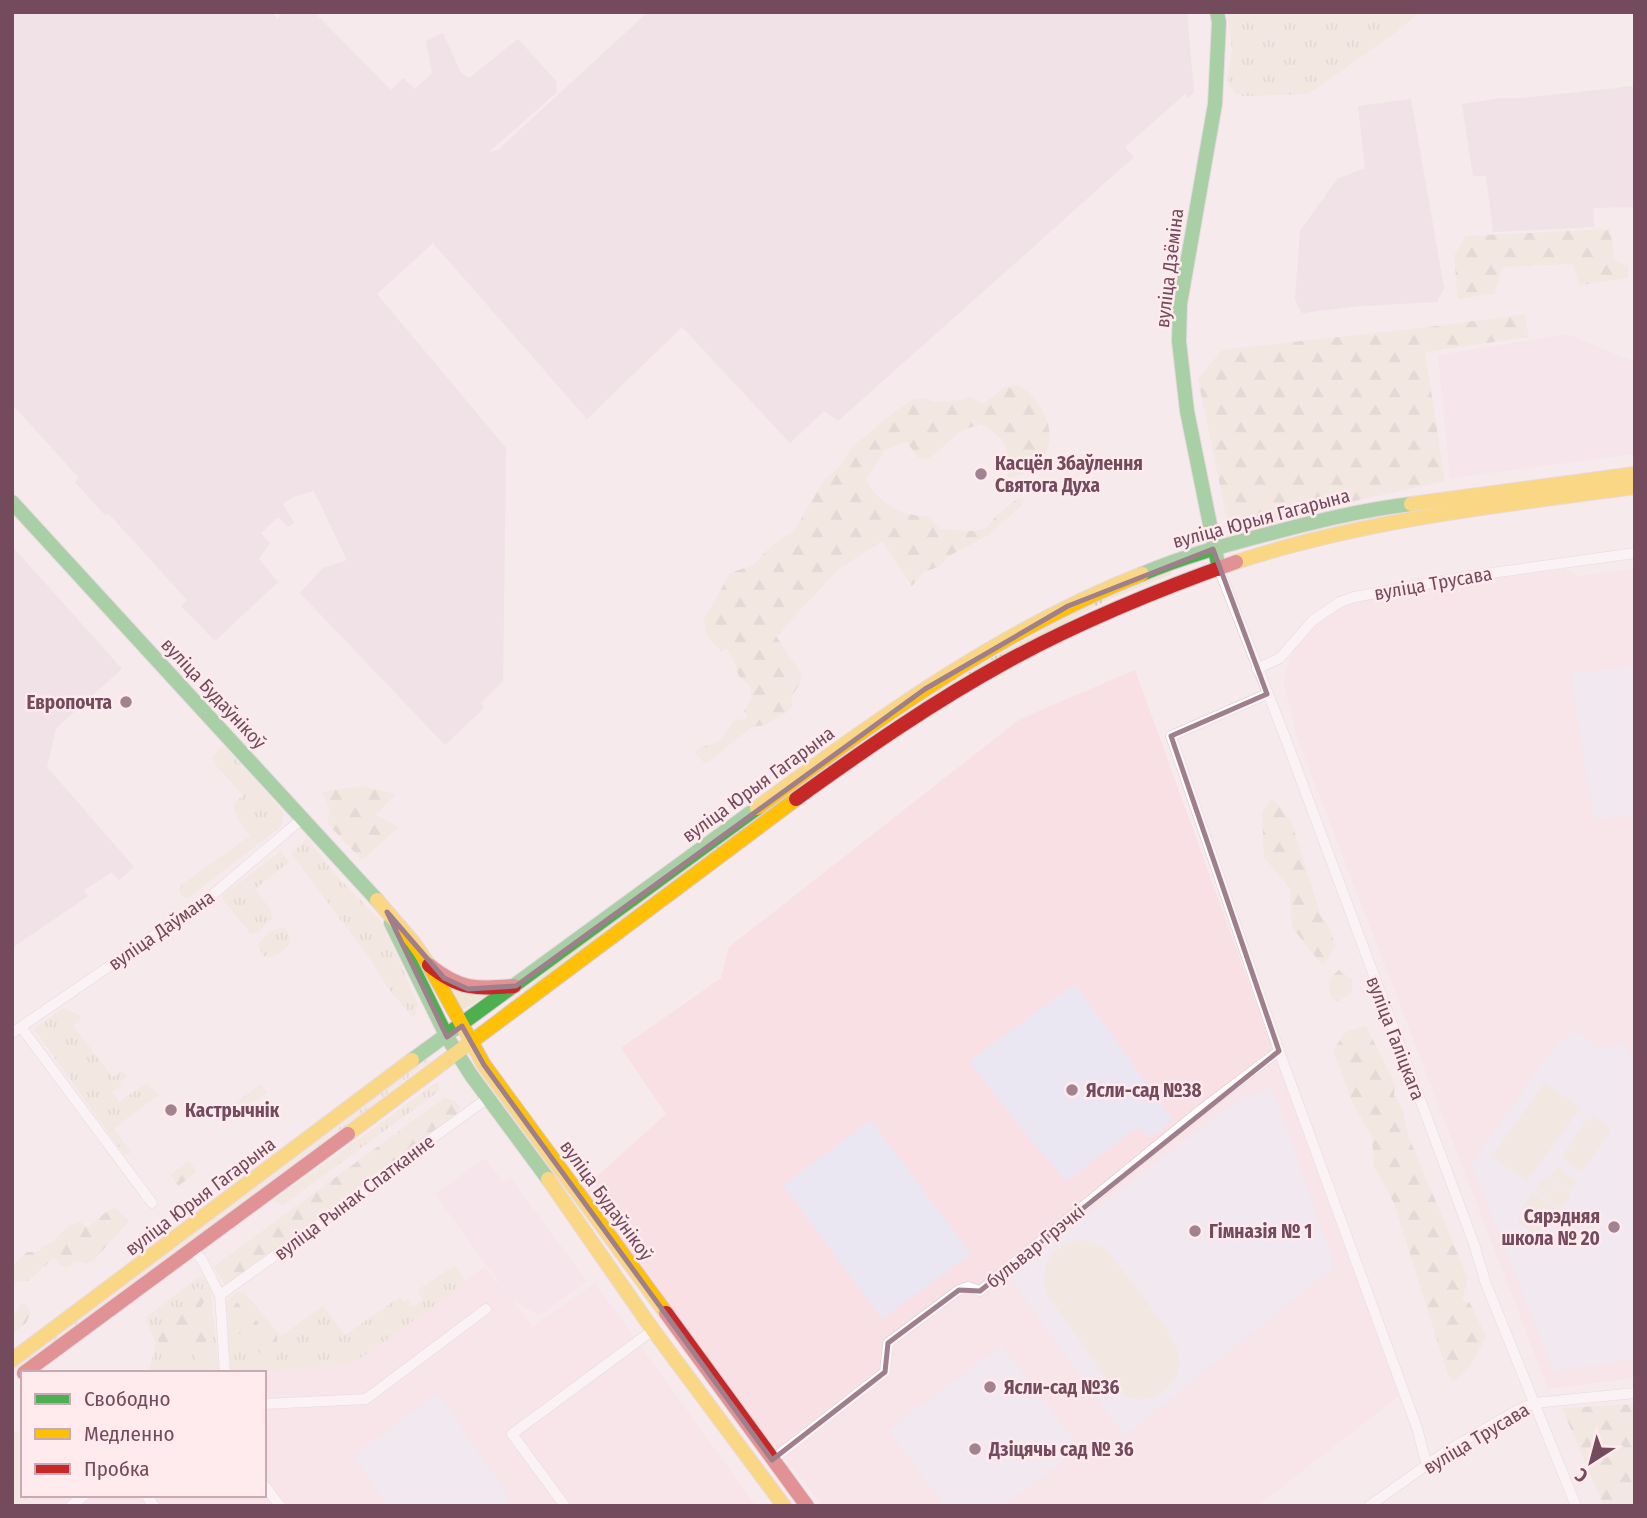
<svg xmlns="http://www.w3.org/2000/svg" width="1647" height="1518" font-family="'Fira Sans Condensed',sans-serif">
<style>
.residential{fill:#f8e0e5}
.commercial{fill:#f9e0eb}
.industrial{fill:#e8d9dd}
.education{fill:#eae7f3}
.grass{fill:url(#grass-tufts)}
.forest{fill:url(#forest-firs)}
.park{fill:#efe5d5}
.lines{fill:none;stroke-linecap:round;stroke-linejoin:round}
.street-casing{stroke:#d8c7cd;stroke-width:11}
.fast-casing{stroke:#d7c6cb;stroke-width:16}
.slow-casing{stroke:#d7c6cb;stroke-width:16}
.jam-casing{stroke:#d7c6cb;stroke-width:16}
.street{stroke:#fefcfc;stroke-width:10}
.fast{stroke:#4caf50;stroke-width:14}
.slow{stroke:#ffc107;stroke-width:14}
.jam{stroke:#c62828;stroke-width:14}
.marked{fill:none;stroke:#a07f8c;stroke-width:5;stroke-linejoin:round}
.poi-dot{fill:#a2828f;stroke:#ffeaee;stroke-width:2.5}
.labels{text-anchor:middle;stroke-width:5;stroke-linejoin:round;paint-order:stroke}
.street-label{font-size:19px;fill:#744a5d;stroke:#ffeaee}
.poi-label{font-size:19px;font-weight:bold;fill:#744a5d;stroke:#ffeaee;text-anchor:start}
</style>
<defs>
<pattern id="grass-tufts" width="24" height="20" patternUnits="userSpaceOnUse" patternTransform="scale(1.75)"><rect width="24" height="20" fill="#efe5d5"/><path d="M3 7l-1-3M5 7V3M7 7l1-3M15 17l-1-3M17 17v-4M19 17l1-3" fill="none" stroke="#d0c6b9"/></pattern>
<pattern id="forest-firs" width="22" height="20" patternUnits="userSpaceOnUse" patternTransform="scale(1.75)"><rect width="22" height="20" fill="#efe5d5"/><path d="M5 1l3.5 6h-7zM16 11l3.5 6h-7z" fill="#d0c6b9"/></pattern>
</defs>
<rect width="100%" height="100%" fill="#f6eaec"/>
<!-- residential -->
<g class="residential">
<polygon points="1567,569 1578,576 1635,569 1635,1378 1548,1389 1297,737 1284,685 1286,669 1294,650 1314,624 1343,607 1381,594 1440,585 1457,586 1517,575"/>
<polygon points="1135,670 1399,1396 1257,1506 823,1506 755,1422 583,1189 666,1114 621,1048 721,978 729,947 1020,719"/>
<polygon points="485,1267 533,1326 595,1283 756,1506 12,1506 12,1499 23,1495 264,1495 264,1373 185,1373 343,1358"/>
</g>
<!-- commercial -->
<g class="commercial">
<polygon points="1567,334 1635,362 1635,454 1450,478 1438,355"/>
<polygon points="485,1158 503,1182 510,1177 587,1281 539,1316 511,1299 435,1194"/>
</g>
<!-- industrial -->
<g class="industrial">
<polygon points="12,12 271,12 278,19 282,12 314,12 391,90 403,78 415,89 432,73 426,41 443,33 461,73 469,78 518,39 556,81 557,92 489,152 498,150 648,12 1187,12 1194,92 1189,98 1185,94 1125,147 1134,157 838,421 824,411 790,443 682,327 587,419 433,243 377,294 506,448 503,681 481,703 484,708 445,745 300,593 323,568 347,560 314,491 293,497 283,504 294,523 288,527 278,517 261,533 270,543 259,559 278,582 215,641 181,606 187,600 109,514 105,515 75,482 79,478 12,404"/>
<polygon points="1635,86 1635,207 1593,208 1594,227 1493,232 1486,176 1473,176 1462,104 1502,98 1522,98"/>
<polygon points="1411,99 1444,288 1437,302 1360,306 1302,313 1295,300 1300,231 1337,179 1365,168 1358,106"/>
<polygon points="12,546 122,669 56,728 47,767 134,867 119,880 112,872 84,890 88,896 12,948"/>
</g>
<!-- education -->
<g class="education">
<polygon points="1635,665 1635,816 1594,819 1570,674"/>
<polygon points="1075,984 1173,1120 1149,1138 1138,1127 1066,1181 1017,1123 969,1061"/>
<polygon points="1575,1031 1602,1049 1626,1044 1635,1070 1635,1356 1633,1359 1554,1372 1471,1164 1555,1045"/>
<polygon points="1272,1088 1335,1266 1124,1436 1008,1276 1239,1099"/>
<polygon points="871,1120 971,1254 882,1319 783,1185"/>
<polygon points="1002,1345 1080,1448 1004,1506 945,1506 888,1430"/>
<polygon points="437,1393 511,1499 501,1506 388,1506 353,1456"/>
</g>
<!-- grass -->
<g class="grass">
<polygon points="1227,12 1420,12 1391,36 1308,94 1244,96 1235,94 1227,81 1232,50"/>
<polygon points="1635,481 1262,550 1261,546 1355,519"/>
<polygon points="1170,570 1172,574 1105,601 950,686 494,1018 493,1016 566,956 831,764 948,683 1075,611"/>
<polygon points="221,747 226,748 280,808 284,814 281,827 188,898 182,897 179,890 182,884 250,836 237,817 233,805 243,795 216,766 213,756"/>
<polygon points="307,838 335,874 382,922 418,1004 414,1018 391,992 368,956 291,854"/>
<polygon points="281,851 289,862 255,889 270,909 273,918 258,932 251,934 223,900 223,895"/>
<path d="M285,928L291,938C288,949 276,959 264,956L258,947C261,936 274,928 285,928Z"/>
<polygon points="448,986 488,995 462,1010"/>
<polygon points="63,1008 80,1015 80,1020 73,1026 113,1077 120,1071 127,1074 127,1076 119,1083 121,1086 112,1092 119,1102 147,1083 159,1095 114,1128 131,1152 125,1156 34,1029"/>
<polygon points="426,1058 429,1062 375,1103 366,1113 12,1373 12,1367"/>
<polygon points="477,1065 563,1184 560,1185 474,1070 475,1066"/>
<polygon points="437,1082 439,1085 439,1091 283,1205 273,1201"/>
<polygon points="455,1265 466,1283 351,1365 230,1373 225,1302 237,1292 244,1292 281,1336 323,1306 345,1335 400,1297 403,1302 408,1300 412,1306 423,1300 418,1290"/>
<polygon points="200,1276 210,1284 219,1373 148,1373 156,1344 145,1318"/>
<polygon points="23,1428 23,1495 31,1495 17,1506 12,1506 12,1435"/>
</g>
<!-- forest -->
<g class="forest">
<polygon points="1610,229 1615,261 1628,266 1628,278 1579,285 1573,264 1503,267 1494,294 1458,299 1454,256 1466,236"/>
<path d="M1525,314L1528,337L1425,352L1445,481L1229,529L1198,379L1222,350C1323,338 1424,329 1525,314Z"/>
<path d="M1018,385C1044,400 1063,440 1038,463C1029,472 1020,477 1008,477C1005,444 1012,444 981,424L962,430L929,459L918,458L907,442L885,450L866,479C878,504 901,515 928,517L940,529L973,531L986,528L996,516L1018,498H1023L1021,506L987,536L949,556L938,567L924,572L912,586L882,541L839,569L776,636L802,675L800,684L791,697L793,705L787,712L765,725L752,727L705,764L695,753L700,748L720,741L733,721L747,718L744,711C749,705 753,698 751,689C750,682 742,682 739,676C735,666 734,657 726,649L721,651L707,636L704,620L730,573L753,565L771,546L794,531L824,480L840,467L852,447L898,409L914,399L924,398L933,402L961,400L970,397L983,404L1005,387Z"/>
<path d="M361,786L396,794L376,815L399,827L362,860L327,823C332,811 328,802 322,792Z"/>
<polygon points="1272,798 1291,821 1320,913 1331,931 1335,947 1323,966 1292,927 1290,889 1264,857 1262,812"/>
<polygon points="1339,970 1352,980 1351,993 1337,1001 1330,996 1329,979"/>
<polygon points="1366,1026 1395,1084 1394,1095 1403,1111 1409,1138 1468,1278 1462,1300 1470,1303 1486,1337 1472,1363 1454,1381 1448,1375 1394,1203 1374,1166 1372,1137 1353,1104 1333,1050 1346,1032"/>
<polygon points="261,1084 267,1092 223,1123 218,1116"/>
<polygon points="444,1098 455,1100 460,1107 457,1115 226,1286 213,1267"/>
<polygon points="189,1161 197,1172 178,1186 170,1175"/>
<path d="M115,1208L129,1221L93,1261L87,1263L74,1261L70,1267H62L54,1258L28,1281L12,1282V1266L27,1252H38C45,1244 44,1246 52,1242C63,1235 60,1227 80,1222L88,1227C99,1221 102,1212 115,1208Z"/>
<polygon points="198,1287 205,1293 206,1298 199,1311 209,1313 209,1325 205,1332 210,1337 203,1344 211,1354 204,1364 201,1364 188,1349 183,1347 172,1354 167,1354 157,1339 157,1327 183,1310 192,1292"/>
<polygon points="234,1301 239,1304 244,1315 252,1316 259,1323 249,1334 239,1334 231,1326 227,1329 226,1314"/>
<polygon points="25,1302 30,1314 26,1323 12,1334 12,1312 16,1314 19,1306"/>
<polygon points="269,1329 273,1330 277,1336 277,1360 267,1359 257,1350 254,1338"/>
<polygon points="1635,1404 1635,1506 1604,1506 1562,1408"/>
<polygon points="23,1434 23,1487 17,1486 12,1502 12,1441"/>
</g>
<!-- park -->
<g class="park">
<polygon points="1545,1083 1580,1108 1527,1181 1492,1156"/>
<polygon points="1594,1116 1610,1127 1610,1131 1584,1169 1577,1169 1565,1160 1564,1153 1586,1121"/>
<polygon points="1558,1167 1576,1181 1569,1191 1550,1177"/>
<polygon points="1545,1176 1571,1194 1561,1209 1535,1191"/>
<polygon points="1533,1192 1559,1210 1549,1225 1523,1207"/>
<polygon points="1525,1211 1543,1225 1536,1235 1517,1221"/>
<path d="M1083,1240L1104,1248L1113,1258C1129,1280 1171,1329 1178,1352C1183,1368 1174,1385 1160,1393C1145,1403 1129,1399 1115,1390L1045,1291C1039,1263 1055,1243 1083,1240Z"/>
</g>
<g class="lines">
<!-- street casing -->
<g class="street-casing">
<g id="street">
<polyline points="1219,569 1285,737 1474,1244 1486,1284 1576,1506"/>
<polyline points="1257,669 1280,658 1313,620 1340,602 1354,597 1463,577 1635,553"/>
<polyline points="1267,694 1171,736 1279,1051 1417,1428 1427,1466"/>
<polyline points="21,1027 152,1203"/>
<polyline points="12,1033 210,897 303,818"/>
<polyline points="192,1248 202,1260 220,1295 225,1373"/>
<polyline points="220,1295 368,1189 413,1152 488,1098"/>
<polyline points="264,1404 366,1399 486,1309"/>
<polyline points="772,1460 885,1372 888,1343 959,1290 968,1287 980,1291 1197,1113 1279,1051"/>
<polyline points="264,1485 280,1506"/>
<polyline points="146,1495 154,1506"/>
<polyline points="71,1506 85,1495"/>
<polyline points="565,1506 512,1434 653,1330"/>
<polyline points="1369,1506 1448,1450 1518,1410 1534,1403 1635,1393"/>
</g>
</g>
<!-- fast casing -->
<g class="fast-casing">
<g id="fast">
<polyline points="1217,12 1219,22 1215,104 1180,304 1179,341 1187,411 1219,569"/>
<polyline points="12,502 377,900"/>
<path d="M1142,574C1182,557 1222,546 1264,535C1313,522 1361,510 1411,504"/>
<polyline points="391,923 447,1037 471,1075 548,1179"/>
<polyline points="412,1060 757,808"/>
</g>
</g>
<!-- slow casing -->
<g class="slow-casing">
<g id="slow">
<polyline points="1411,504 1635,474"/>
<path d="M1236,562C1364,520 1501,505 1635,487"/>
<path d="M757,808C877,719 1002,629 1142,574"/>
<polyline points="377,900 413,942 429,965 484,1065 666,1313"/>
<polyline points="348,1134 796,799"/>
<polyline points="548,1179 653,1330 784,1506"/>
<polyline points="12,1360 412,1060"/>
</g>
</g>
<!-- jam casing -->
<g class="jam-casing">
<g id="jam">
<path d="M796,799C864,750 933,702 1006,662C1079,622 1157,590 1236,562"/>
<path d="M429,965C460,990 476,989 514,986"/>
<polyline points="666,1313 807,1506"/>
<polyline points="24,1373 348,1134"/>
</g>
</g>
<!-- street -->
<use href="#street" class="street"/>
<!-- fast -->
<use href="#fast" class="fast"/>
<!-- slow -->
<use href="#slow" class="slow"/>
<!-- jam -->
<use href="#jam" class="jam"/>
</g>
<!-- marked area -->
<path d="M0 0H1647V1518H0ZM1213,549L1267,694L1171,736L1279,1051L980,1291L959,1290L888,1343L885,1372L772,1460L484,1065L462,1026L447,1037L387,912L444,978L468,989L516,986L925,689L1068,606Z" fill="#f6eaec" fill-opacity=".55" fill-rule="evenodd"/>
<path class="marked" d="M1213,549L1267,694L1171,736L1279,1051L980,1291L959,1290L888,1343L885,1372L772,1460L484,1065L462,1026L447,1037L387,912L444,978L468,989L516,986L925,689L1068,606Z"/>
<!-- markers -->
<g class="poi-dot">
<circle cx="981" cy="474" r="7"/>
<circle cx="126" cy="702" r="7"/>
<circle cx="1072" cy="1090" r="7"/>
<circle cx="171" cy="1110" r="7"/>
<circle cx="1614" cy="1227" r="7"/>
<circle cx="1195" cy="1231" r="7"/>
<circle cx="990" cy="1387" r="7"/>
<circle cx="975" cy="1449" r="7"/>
</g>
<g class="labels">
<!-- street labels -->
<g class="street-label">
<text transform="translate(1169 268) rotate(-83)" y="7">вуліца Дзёміна</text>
<text transform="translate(1261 518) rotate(-15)" y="7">вуліца Юрыя Гагарына</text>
<text transform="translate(1433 583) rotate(-10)" y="7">вуліца Трусава</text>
<text transform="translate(214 693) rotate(47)" y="7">вуліца Будаўнікоў</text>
<text transform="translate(758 784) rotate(-36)" y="7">вуліца Юрыя Гагарына</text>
<text transform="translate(161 930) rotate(-35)" y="7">вуліца Даўмана</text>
<text transform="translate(1396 1038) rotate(69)" y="7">вуліца Галіцкага</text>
<text transform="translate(200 1196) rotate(-37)" y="7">вуліца Юрыя Гагарына</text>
<text transform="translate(354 1197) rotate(-37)" y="7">вуліца Рынак Спатканне</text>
<text transform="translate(607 1200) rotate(54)" y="7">вуліца Будаўнікоў</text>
<text transform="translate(1035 1246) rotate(-39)" y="7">бульвар Грэчкі</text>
<text transform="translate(1476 1438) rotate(-31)" y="7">вуліца Трусава</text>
</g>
<!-- poi labels -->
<g class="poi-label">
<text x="995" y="470">Касцёл Збаўлення<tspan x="995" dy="22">Святога Духа</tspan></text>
<text x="112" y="709" text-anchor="end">Европочта</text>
<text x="1086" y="1097">Ясли-сад №38</text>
<text x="185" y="1117">Кастрычнік</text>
<text x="1600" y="1223" text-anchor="end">Сярэдняя<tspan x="1600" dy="22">школа № 20</tspan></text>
<text x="1209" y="1238">Гімназія № 1</text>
<text x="1004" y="1394">Ясли-сад №36</text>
<text x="989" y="1456">Дзіцячы сад № 36</text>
</g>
</g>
<!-- border -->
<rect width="1647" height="1518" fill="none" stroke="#744a5d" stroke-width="28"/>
<!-- legend -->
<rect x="21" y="1371" width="245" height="126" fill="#ffeaee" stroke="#c7aab4" stroke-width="2"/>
<rect x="35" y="1394" width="35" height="10" fill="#4caf50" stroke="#c7aab4" stroke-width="2"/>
<text x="84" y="1406" font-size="21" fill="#744a5d">Свободно</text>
<rect x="35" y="1429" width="35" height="10" fill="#ffc107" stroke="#c7aab4" stroke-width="2"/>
<text x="84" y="1441" font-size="21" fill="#744a5d">Медленно</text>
<rect x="35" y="1464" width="35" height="10" fill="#c62828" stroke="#c7aab4" stroke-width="2"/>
<text x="84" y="1476" font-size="21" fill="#744a5d">Пробка</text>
<!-- north arrow -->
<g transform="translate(1591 1462) rotate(216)" stroke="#ffeaee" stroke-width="5" paint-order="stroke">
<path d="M0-5L12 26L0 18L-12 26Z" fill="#744a5d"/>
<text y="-10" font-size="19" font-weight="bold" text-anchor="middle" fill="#744a5d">С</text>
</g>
</svg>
